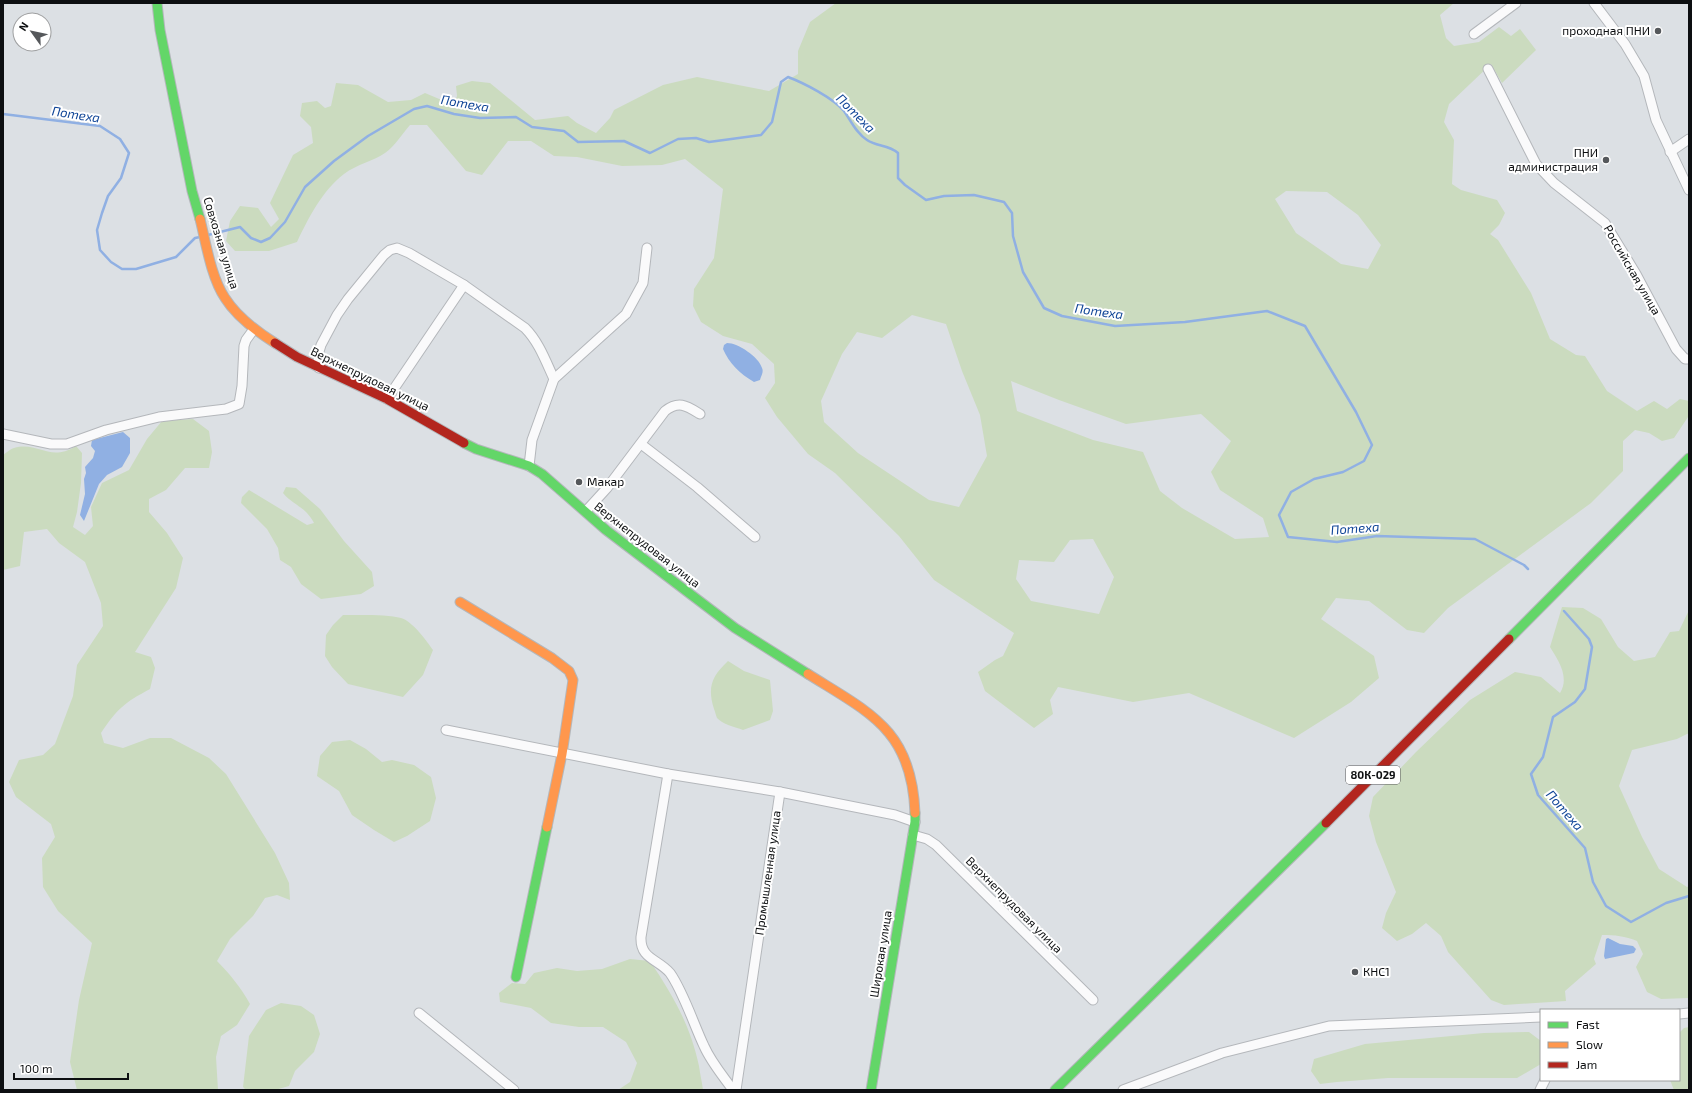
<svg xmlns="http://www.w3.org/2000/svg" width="1692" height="1093" font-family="'Exo 2',sans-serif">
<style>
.green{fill:#cbdbbf;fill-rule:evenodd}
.water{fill:#90b0e3}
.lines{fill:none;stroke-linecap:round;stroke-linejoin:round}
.stream{stroke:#90b0e3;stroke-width:2.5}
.street-casing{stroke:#b4b7bb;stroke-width:11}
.fast-casing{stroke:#b4b7bb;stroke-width:11}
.slow-casing{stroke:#b4b7bb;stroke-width:11}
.jam-casing{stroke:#b4b7bb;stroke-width:11}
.street{stroke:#fafafb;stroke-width:9}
.fast{stroke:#63d668;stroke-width:9}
.slow{stroke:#ff974d;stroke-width:9}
.jam{stroke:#b3261e;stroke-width:9}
.poi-dot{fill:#55585b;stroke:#fff;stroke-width:1.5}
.labels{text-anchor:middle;stroke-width:4;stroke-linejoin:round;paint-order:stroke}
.shield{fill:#fff;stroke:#565758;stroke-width:1}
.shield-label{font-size:11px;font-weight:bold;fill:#0d0f11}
.poi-label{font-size:12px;fill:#0d0f11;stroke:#fff;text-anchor:end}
.street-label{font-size:12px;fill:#0d0f11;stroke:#fff}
.water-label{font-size:13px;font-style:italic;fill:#104597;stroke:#fff}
</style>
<rect width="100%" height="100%" fill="#dce0e4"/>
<!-- green -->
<g class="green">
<path d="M836,3H1454L1440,15L1446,38L1454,46L1479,42L1499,27L1511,36L1520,29L1536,50L1502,83L1491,64L1449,104L1444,122L1454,140L1452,184L1461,190L1497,200L1505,213L1499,225L1490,234L1498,240L1531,293L1550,339L1576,355L1585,356L1607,391L1637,411L1654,401L1667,409L1680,399L1689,401L1688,417L1674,438L1662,441L1649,433L1635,430L1623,441V471L1591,503L1448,608L1424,633L1407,630L1369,601L1336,598L1321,619L1374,656L1379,678L1351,702L1294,738L1189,693L1133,702L1058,687L1050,700L1053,714L1034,728L985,691L978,672L995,660L1003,656L1014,633L934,580L899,536L835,473L808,454L777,417L765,398L775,383L774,364L752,344L723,336L701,322L693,306L694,289L714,258L723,189L685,159L662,165L622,166L577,157L554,156L531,141H508L482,175L466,171L427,125H410C402,134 395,146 385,153C374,161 357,164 344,174C322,191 309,217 297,242L269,251H235L226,241L230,221L240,206L258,208L271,227L279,219L270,203L293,155L313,143L311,127L300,116L302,103L317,101L325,108L331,106L336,83L358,85L388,102L411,100L425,93L444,101L453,106L457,96L456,86L472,81L490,83L535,120L568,116L577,123L596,133L610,118L614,110L663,85L697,77L769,91L798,74V51L810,22ZM1286,191L1327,192L1358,215L1381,245L1368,269L1341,264L1296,233L1275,199ZM912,315L946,324L962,371L980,415L987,456L959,507L929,500L858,453L824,422L821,401L842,354L857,332L882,338ZM1011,381L1059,400L1126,424L1201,414L1231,441L1211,472L1220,490L1263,518L1269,537L1235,539L1182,508L1160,491L1143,452L1093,440L1017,411ZM1093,539L1114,577L1099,614L1031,601L1016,579L1019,560L1054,562L1070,540Z"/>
<path d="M193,419L209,431L212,452L209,468H185L166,490L149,499V512L167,533L183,558L176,588L135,652L151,657L155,668L150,689C124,703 118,708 101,733L104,743L123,748L150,738H171L209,758L226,774L275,853L289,883L290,900L277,895L265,898L253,916L230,939L217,961C230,974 241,988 250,1004L237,1025L221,1036L216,1057L218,1090H77L70,1062L79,1000L92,943L58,911L43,887L42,858L55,837L51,824L16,797L9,782L19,760L43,755L55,744L73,696L77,665L103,626L101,603L85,562L59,543L47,529L24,532L20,566L3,570V455C6,453 10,449 14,448C39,441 49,463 76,446L82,453L81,483L77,512L73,527L85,535L93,526L91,507L102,483L129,470L147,439L162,421Z"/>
<path d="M286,487L296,488L320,509L344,541L372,572L374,586L361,594L321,599L301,584L291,567L280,560L278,548L267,529L241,503L242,497L249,490L307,525L314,523C305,506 294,506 283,493Z"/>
<path d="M1562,607L1583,608L1601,619L1618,647L1634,661L1655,657L1670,632L1679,631L1689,610V733L1677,739L1632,750L1619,786L1642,837L1659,869L1687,887L1689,886V998L1661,999L1647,992L1636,967L1643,954L1637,941C1625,936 1615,935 1602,935L1594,959L1596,964L1565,991L1566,1001L1504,1005L1491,1000L1448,952L1441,936L1426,923L1412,934L1397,941L1382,928L1386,913L1396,892L1376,842L1369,816L1373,797L1416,752L1470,700L1515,672L1541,677L1560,693C1570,677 1558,660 1550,647Z"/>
<path d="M343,615C357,615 388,614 401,618C412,621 427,641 433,650L423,675L403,697L348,684L332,667L325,656L326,635L333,625Z"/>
<path d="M728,661L744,671L770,680L773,711L770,720L743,730C735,727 722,724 717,718C716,716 715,711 714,709C707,687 712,676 728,661Z"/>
<polygon points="350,740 366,749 382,762 392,760 414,765 431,777 436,798 430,821 407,836 394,842 374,830 352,815 339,791 317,776 320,756 332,742"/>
<path d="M630,959L650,961C673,996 690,1024 699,1066C700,1074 702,1082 703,1090H618L630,1082L637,1063L626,1042L603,1027H579L551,1023L531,1008L500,1002L499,993L512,983L525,984L534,973L557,968L577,971L602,969Z"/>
<polygon points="281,1003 301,1006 314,1015 320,1034 314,1052 295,1071 289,1086 275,1090 246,1090 243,1087 249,1036 266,1010"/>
<polygon points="1689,1027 1689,1090 1674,1090 1670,1080 1679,1080 1679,1033 1684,1028"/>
<polygon points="1529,1032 1541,1041 1541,1064 1517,1078 1388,1078 1337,1082 1320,1084 1311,1071 1314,1059 1365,1044 1484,1033"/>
</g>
<!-- water -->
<g class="water">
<path d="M727,343C738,343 759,357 762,368C764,372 761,376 760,380L754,382C740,374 729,363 723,349L724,345Z"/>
<polygon points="123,432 130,438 130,453 122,467 107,475 99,484 84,521 80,515 85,494 84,479 86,473 85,467 93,458 95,451 91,446 92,440"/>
<polygon points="1608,938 1620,944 1633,946 1636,949 1634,953 1605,959 1604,956 1606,939"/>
</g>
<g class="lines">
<!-- stream -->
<g class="stream">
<polyline points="3,114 100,126 120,139 129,153 121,178 108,196 102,213 97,230 100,250 111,262 122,269 136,269 176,257 195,238 200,237"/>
<path d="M208,235L240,227L251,238L261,242L270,238L285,222L305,187L334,161L368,136L414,109L427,106L454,114L480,118L516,117L532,127L564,131L578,142L624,141L650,153L678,139L696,138L709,142L761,135L772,122L781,82L788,77C804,83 833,98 844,111C851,121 856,133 867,140C877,147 888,144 898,153V178L905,185L926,200L944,196L974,195L1004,202L1012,213L1013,236L1023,272L1044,308L1062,316L1115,326L1185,322L1267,311L1305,326L1356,412L1372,445L1364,461L1343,472L1314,479L1291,492L1279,515L1288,537L1337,542L1377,536L1475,539L1524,565L1528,569"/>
<polyline points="1564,611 1589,639 1592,647 1585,689 1575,702 1553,717 1543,757 1531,774 1538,795 1585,848 1593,882 1606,906 1631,922 1666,903 1689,896"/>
</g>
<!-- street casing -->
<g class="street-casing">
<g id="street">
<polyline points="1594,3 1625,44 1644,76 1656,120 1689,190"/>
<polyline points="1474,34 1516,3"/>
<polyline points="1488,69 1536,164 1554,183 1605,223 1636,274 1676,349 1685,359 1689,359"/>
<polyline points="1670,152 1689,139"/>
<path d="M319,368L318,355L321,345L337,315L348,299L384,255L390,250L397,248L409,253L464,285L525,328C539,342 546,362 554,379"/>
<polyline points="387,399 464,285"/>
<polyline points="3,434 51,444 67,444 106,430 159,417 226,409 239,404 242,386 244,346 246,340 254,329"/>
<polyline points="641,444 697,487 755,537"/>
<polyline points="529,466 532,440 554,379 626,314 643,283 647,248"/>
<path d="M586,511L607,488L665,411C679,400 687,406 700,414"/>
<polyline points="446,730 668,774 780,792"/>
<path d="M668,774L641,937C640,959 658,959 670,973C683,991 694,1025 704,1046C711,1062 723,1076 733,1090"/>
<polyline points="913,835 927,839 936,845 1093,1000"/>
<polyline points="419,1013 514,1090"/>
<polyline points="1679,1014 1689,1013"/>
<polyline points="736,1090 780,792 895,815 915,822"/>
<polyline points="1123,1090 1222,1053 1329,1026 1541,1017"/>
<polyline points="1540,1090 1545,1080"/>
</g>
</g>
<!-- fast casing -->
<g class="fast-casing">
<g id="fast">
<polyline points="157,3 160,30 192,191 200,219"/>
<polyline points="464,443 476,449 529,466 542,474 606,530 735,628 808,674"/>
<polyline points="1509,639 1689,458"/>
<polyline points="516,977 547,827"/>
<polyline points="871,1090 915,822 915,813"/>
<polyline points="1055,1090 1326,823"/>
</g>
</g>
<!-- slow casing -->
<g class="slow-casing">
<g id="slow">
<path d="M200,219C206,243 211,277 225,298C237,317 256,331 275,343"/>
<polyline points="460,602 552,658 569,671 573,680 562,754 547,827"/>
<path d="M808,674C870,713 912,730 915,813"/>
</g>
</g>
<!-- jam casing -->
<g class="jam-casing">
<g id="jam">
<polyline points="275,343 297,357 387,399 464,443"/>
<polyline points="1326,823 1509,639"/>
</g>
</g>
<!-- street -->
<use href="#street" class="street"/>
<!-- fast -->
<use href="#fast" class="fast"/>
<!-- slow -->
<use href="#slow" class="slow"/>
<!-- jam -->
<use href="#jam" class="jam"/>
</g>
<!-- markers -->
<g class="poi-dot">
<circle cx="1658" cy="31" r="4"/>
<circle cx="1606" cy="160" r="4"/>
<circle cx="579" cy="482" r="4"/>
<circle cx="1355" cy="972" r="4"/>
</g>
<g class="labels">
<!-- shield labels -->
<rect class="shield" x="1346" y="766" width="54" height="18" rx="3"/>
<g class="shield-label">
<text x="1373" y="779">80К-029</text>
</g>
<!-- poi labels -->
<g class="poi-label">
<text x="1650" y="35">проходная ПНИ</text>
<text x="1598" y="157">ПНИ<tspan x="1598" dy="14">администрация</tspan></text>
<text x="587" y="486" text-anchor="start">Макар</text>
<text x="1363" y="976" text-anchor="start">КНС1</text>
</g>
<!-- street labels -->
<g class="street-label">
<text transform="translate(221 243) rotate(73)" y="4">Совхозная улица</text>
<text transform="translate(1632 270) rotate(60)" y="4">Российская улица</text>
<text transform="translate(370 379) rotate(26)" y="4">Верхнепрудовая улица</text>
<text transform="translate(647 545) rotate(38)" y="4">Верхнепрудовая улица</text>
<text transform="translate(768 873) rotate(-82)" y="4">Промышленная улица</text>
<text transform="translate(1014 905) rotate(45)" y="4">Верхнепрудовая улица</text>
<text transform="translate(881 954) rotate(-81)" y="4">Широкая улица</text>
</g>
<!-- water labels -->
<g class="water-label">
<text transform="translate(465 103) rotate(10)" y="5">Потеха</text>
<text transform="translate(856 113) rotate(45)" y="5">Потеха</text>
<text transform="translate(76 114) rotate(9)" y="5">Потеха</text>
<text transform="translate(1099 311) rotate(8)" y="5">Потеха</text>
<text transform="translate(1355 528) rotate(-4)" y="5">Потеха</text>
<text transform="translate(1565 810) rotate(49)" y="5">Потеха</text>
</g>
</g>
<!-- border -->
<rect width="1692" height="1093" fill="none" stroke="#0d0f11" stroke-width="8"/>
<!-- legend -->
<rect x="1540" y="1009" width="140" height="72" fill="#ffffff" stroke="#9e9fa0"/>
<rect x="1548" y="1022" width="20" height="6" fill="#63d668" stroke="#9e9fa0"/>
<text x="1576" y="1029" font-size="12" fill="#0d0f11">Fast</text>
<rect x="1548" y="1042" width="20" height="6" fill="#ff974d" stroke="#9e9fa0"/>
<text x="1576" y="1049" font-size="12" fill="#0d0f11">Slow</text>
<rect x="1548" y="1062" width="20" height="6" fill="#b3261e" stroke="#9e9fa0"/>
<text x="1576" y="1069" font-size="12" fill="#0d0f11">Jam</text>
<!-- north arrow -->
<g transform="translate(32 32) rotate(303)"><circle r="19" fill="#ffffff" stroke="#9e9fa0"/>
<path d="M0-3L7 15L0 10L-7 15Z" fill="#55585b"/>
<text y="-6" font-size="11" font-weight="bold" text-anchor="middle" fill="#0d0f11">N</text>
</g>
<!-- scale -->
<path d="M14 1073v6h114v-6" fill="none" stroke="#0d0f11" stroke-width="2"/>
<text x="20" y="1073" font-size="12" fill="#0d0f11" stroke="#ffffff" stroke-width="3" paint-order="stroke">100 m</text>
</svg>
